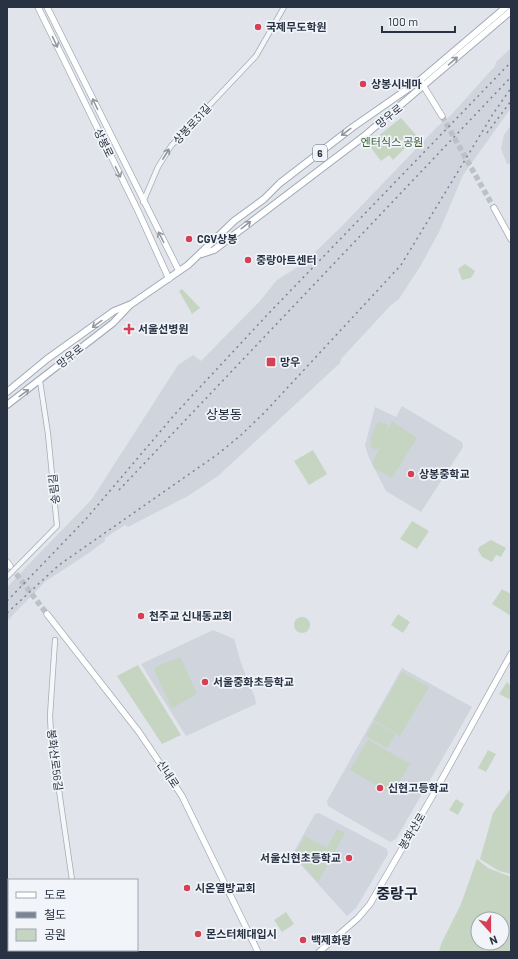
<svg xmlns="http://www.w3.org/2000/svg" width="518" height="959" font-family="Barlow,'Noto Sans KR',sans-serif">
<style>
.built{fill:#cfd4dd}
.green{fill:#c6d5c2;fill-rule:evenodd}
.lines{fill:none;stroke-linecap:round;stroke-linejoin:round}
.secondary-tunnel{stroke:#bcc1c9;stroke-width:5.5;stroke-dasharray:5.5 3;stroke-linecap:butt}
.tertiary-casing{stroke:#a6acb5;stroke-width:6}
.secondary-casing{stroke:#a6acb5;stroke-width:7}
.primary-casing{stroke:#a0a9b7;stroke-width:8}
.tertiary{stroke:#f4f6f8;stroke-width:4.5}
.secondary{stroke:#fff;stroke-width:5.5}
.primary{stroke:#fff;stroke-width:6}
.rail{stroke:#798495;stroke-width:1.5;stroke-dasharray:2 4;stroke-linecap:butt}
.oneway{stroke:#9498a1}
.oneway2{stroke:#8e949e}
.poi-dot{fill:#d63f56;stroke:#f1f4f8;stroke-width:1.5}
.labels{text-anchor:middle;stroke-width:3.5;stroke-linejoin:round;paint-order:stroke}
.shield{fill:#f1f4f8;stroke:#646c79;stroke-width:1}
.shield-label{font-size:10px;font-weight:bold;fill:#283243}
.poi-label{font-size:11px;font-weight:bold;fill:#283243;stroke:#f1f4f8;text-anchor:start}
.street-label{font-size:11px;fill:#283243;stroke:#f1f4f8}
.park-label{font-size:11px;fill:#3d6035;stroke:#f1f4f8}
.quarter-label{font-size:13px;fill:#1a2334;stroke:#f1f4f8}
.district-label{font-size:15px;font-weight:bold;fill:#1a2334;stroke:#f1f4f8}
</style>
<rect width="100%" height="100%" fill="#e1e5eb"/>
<!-- built -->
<g class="built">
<polygon points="511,48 511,108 463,175 439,232 421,265 399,299 391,305 341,359 340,363 218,476 188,496 128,527 125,525 105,538 105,541 89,553 46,581 7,621 7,587 92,499 178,365 193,355 201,361 260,301 277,280 304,263 342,226 438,126 451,115 495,66 496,62"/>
<polygon points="511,125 511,163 507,164 501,149 504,135"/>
<polygon points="402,406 462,442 463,447 421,512 386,491 369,458 365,445 375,407 396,417"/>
<polygon points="213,630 234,639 241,663 255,698 256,704 186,736 141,664"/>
<polygon points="402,668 472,707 396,839 390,842 328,806 327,801"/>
<polygon points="319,813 387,849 388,854 356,908 347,916 292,855 315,814"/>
</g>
<!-- green -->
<g class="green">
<polygon points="401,118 417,136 393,160 389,155 381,161 368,144"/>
<polygon points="465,264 475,271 471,278 462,280 458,269"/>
<polygon points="182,289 200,308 192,314 179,291"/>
<polygon points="378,421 388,425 385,435 392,421 417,438 392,478 374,468 372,463 381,445 377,450 370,447 372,441 370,440"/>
<polygon points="313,450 327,474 309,485 294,461"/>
<polygon points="412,521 429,531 417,549 400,539"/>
<polygon points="491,540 506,548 501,557 496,555 492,562 482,557 478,550 479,547"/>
<polygon points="502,589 511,594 511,616 492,604"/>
<polygon points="398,614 410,622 403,633 391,625"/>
<circle cx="302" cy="625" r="8"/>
<polygon points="178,658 181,658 197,694 174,707 171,707 154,669 155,667"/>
<polygon points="138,665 181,735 162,744 117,676"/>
<polygon points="402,672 429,687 400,736 374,720"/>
<polygon points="507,682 511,686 511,700 499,694"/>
<polygon points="374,722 396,734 387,748 366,736"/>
<polygon points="368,740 410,764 392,794 350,770"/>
<polygon points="488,750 496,754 486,772 478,768"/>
<polygon points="511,788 511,874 499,871 480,859 493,813"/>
<polygon points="456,799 464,804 458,815 449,810"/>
<polygon points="337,829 345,833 318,882 294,855 305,836 327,848"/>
<path d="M477,859L488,868L511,877V952H439L441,944L461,904ZM478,919H502V943H478Z"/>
<polygon points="286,912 294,924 282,932 274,920"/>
</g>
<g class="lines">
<!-- secondary-tunnel -->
<g class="secondary-tunnel">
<polyline points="442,116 494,208"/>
<polyline points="11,567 47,614"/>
</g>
<!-- tertiary casing -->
<g class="tertiary-casing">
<g id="tertiary">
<polyline points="143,202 158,167 171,146 256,56 284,7"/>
<polyline points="7,577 57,526 48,434 40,381"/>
<polyline points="55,640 50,716 51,735 72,880"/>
<polyline points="78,950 78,952"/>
</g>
</g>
<!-- secondary casing -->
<g class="secondary-casing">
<g id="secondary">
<polyline points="38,7 139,213 169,279"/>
<polyline points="47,7 179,271"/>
<polyline points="421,82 442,116"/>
<polyline points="494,208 511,239"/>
<polyline points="7,562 10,566"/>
<polyline points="47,614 139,732 182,796 258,952"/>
<polyline points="319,952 358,918 370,904 437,788 511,654"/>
</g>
</g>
<!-- primary casing -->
<g class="primary-casing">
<g id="primary">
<polyline points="202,254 214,250 363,137 511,11"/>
<polyline points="7,392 47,359 114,311 129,305"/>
<polyline points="7,405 113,323 130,305 188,265 234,221 264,199 280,183 353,127 419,81 506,7"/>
</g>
</g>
<!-- tertiary -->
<use href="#tertiary" class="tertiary"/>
<!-- secondary -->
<use href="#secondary" class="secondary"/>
<!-- primary -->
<use href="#primary" class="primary"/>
<!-- rail -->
<g class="rail">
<polyline points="487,133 511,101"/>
<polyline points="119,490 511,77"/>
<polyline points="7,601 86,519 176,413 269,313 511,62"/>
<polyline points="7,613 59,565 218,454 241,435 265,412 401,265 493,114 511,88"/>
</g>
</g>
<!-- one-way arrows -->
<defs><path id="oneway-shaft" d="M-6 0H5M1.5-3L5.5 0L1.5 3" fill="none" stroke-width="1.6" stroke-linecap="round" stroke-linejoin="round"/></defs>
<g class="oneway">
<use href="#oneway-shaft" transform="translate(55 42) rotate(65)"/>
<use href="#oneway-shaft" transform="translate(453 61) rotate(-41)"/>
<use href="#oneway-shaft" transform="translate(95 104) rotate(-116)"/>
<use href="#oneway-shaft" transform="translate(346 132) rotate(143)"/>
<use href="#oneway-shaft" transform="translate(118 172) rotate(64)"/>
<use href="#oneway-shaft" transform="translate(246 225) rotate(-38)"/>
<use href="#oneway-shaft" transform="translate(161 237) rotate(-117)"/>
<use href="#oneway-shaft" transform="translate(97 324) rotate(144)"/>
<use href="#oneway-shaft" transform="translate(24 393) rotate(-36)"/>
</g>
<use class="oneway2" href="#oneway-shaft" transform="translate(166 154) rotate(-58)"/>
<!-- markers -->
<g class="poi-dot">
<circle cx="258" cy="27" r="4"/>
<circle cx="363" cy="84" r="4"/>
<circle cx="189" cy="239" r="4"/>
<circle cx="248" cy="260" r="4"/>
<path d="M127 323h4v4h4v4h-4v4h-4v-4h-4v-4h4z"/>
<rect x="266" y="357" width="10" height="10" rx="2"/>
<circle cx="411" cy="474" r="4"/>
<circle cx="141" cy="616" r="4"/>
<circle cx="205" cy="682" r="4"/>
<circle cx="380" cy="788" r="4"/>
<circle cx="349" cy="858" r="4"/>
<circle cx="187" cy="888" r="4"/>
<circle cx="198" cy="934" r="4"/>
<circle cx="303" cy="940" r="4"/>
</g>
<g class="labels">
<!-- shield labels -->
<rect class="shield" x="313" y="145" width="14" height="16" rx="3"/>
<g class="shield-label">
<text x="320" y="157">6</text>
</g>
<!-- poi labels -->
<g class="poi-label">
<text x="266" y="31">국제무도학원</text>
<text x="371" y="88">상봉시네마</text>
<text x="197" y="243">CGV상봉</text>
<text x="256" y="264">중랑아트센터</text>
<text x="138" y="333">서울선병원</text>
<text x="280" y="366">망우</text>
<text x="419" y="478">상봉중학교</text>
<text x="149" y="620">천주교 신내동교회</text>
<text x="213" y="686">서울중화초등학교</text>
<text x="388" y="792">신현고등학교</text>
<text x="341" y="862" text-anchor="end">서울신현초등학교</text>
<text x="195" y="892">시온열방교회</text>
<text x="206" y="938">몬스터체대입시</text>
<text x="311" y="944">백제화랑</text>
</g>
<!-- street labels -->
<g class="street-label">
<text transform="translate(389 116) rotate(-39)" y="4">망우로</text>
<text transform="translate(192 124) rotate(-47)" y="4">상봉로31길</text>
<text transform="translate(104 143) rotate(64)" y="4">상봉로</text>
<text transform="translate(70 356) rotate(-39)" y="4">망우로</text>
<text transform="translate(54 489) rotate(-96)" y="4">송림길</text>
<text transform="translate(55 760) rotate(83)" y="4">봉화산로56길</text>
<text transform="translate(168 774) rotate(56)" y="4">신내로</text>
<text transform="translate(412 831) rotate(-59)" y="4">봉화산로</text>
</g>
<!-- park labels -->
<g class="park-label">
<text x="392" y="146">엔터식스 공원</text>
</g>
<!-- quarter labels -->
<g class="quarter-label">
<text x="224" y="419">상봉동</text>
</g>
<!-- district labels -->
<g class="district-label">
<text x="397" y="899">중랑구</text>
</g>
</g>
<!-- border -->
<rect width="518" height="959" fill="none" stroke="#283243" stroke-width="16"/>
<!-- legend -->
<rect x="8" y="879" width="130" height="72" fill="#f1f4f8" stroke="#a1a6b0"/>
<rect x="16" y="892" width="20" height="6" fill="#ffffff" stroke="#a1a6b0"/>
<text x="44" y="899" font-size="12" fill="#283243">도로</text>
<rect x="16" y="912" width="20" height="6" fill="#798495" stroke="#a1a6b0"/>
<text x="44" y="919" font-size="12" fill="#283243">철도</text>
<rect x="16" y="929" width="20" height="12" fill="#c6d5c2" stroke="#a1a6b0"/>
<text x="44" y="939" font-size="12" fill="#283243">공원</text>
<!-- north arrow -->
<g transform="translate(490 931) rotate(159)"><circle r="19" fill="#f1f4f8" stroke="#a1a6b0"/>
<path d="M0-3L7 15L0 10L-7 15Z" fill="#d63f56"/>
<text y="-6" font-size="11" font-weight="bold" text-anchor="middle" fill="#283243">N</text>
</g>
<!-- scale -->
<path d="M382 26v6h73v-6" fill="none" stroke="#283243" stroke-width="2"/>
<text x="388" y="26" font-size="12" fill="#283243" stroke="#f1f4f8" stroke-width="3" paint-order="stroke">100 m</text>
</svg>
